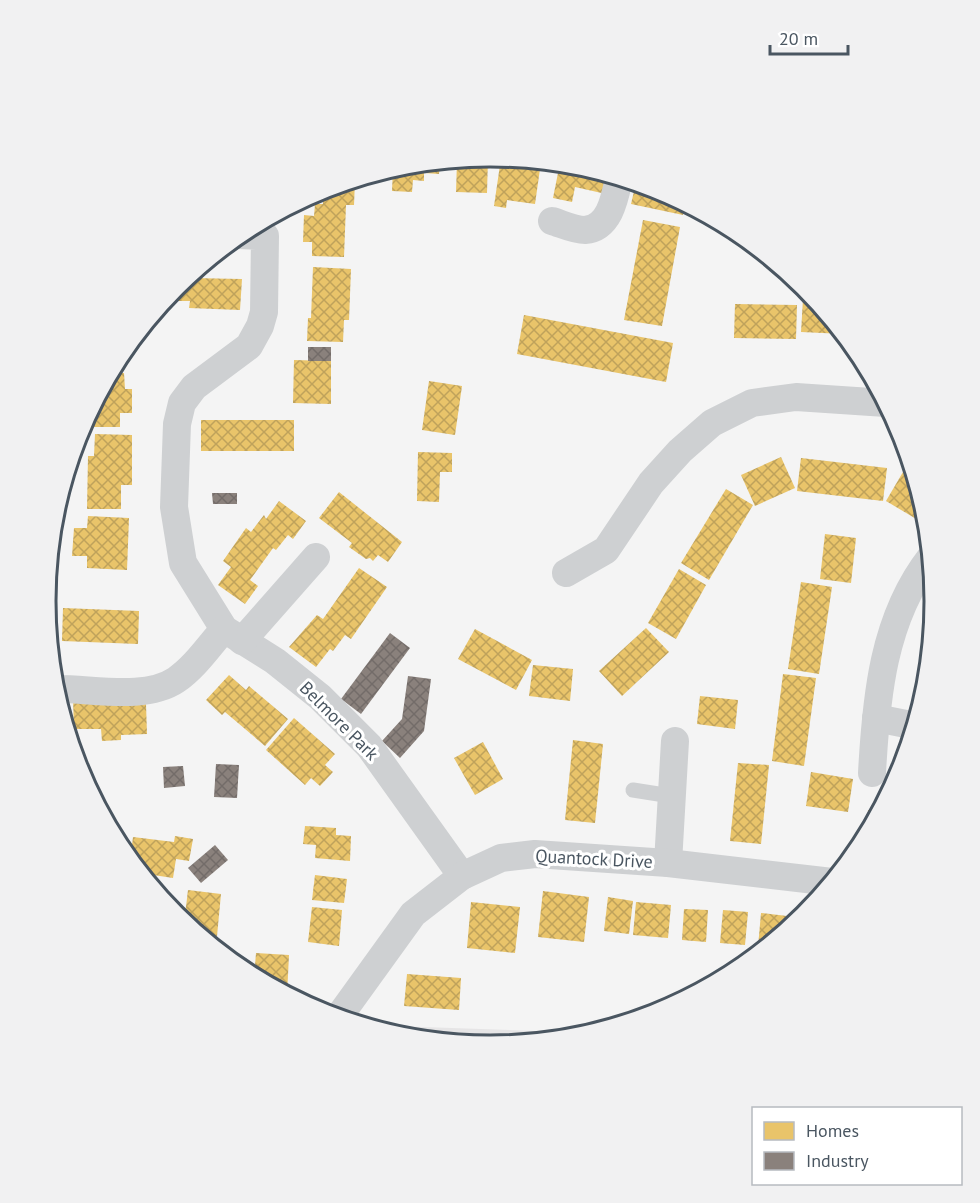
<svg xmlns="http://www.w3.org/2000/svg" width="980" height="1203" font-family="'PT Sans',sans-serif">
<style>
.education{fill:#e6e5e6}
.homes{fill:url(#homes-cross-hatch)}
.industry{fill:url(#industry-cross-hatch)}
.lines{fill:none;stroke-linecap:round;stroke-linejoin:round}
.service{stroke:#ced0d2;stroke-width:15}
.minor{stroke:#ced0d2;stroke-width:28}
.labels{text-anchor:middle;stroke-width:6;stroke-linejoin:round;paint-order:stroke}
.street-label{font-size:18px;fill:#4a5661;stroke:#fff}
.rim{fill:none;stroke:#4a5661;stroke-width:3}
</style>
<defs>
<pattern id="homes-cross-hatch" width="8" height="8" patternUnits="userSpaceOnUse" patternTransform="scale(1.5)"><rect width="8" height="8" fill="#e9c46a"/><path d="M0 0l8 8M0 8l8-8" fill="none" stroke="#bfa25b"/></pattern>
<pattern id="industry-cross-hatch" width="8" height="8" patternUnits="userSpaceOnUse" patternTransform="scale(1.5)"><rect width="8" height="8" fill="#8a817c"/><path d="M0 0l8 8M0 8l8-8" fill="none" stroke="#736c69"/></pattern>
</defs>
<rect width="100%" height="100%" fill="#f4f4f4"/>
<!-- education -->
<polygon class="education" points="394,1026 592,1033 576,1038 490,1046 403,1038 393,1035"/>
<!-- homes -->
<g class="homes">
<polygon points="488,157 487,193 456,192 457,160"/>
<polygon points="501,158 541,162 535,204 507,200 506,208 494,206"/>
<polygon points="440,161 439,174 424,173 424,181 413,180 412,192 392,191 393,168"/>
<polygon points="560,163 577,165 610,175 606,194 575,187 572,202 553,198"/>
<polygon points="355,180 354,205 346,205 344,257 312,256 312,242 303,242 304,215 314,216 315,204 323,204 323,189"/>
<polygon points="636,183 661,191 685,204 683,215 631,204"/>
<polygon points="643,220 680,227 662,326 624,320"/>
<polygon points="313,267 351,269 349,320 344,320 343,342 307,341 308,318 311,318"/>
<polygon points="191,274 191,278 242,279 240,310 189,308 190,301 164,301"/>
<polygon points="803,299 815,299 844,334 801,332"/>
<polygon points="735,304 797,305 796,339 734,338"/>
<polygon points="524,315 673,343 666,382 517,354"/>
<polygon points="117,359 118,373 124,373 125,389 132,389 132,413 120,413 120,427 90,427 90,409"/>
<polygon points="294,360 331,361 331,404 293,403"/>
<polygon points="429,381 462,386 455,435 422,430"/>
<rect x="201" y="420" width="93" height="31"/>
<polygon points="95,434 132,435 132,485 121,485 121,509 87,509 88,456 94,456"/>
<polygon points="418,452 452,453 452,472 440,472 439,502 417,501"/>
<polygon points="781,457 795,488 755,506 741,475"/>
<polygon points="801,458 887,468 883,501 797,491"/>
<polygon points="903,472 916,480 927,515 923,523 886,501"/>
<polygon points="726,489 753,505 709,580 681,563"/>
<polygon points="339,492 402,542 388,562 378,555 373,561 370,558 366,559 349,547 352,543 319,518"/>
<polygon points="279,501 306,521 293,539 288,535 276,550 273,548 250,580 258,586 245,604 218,585 231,567 223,561 246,528 251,532 264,515 266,519"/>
<polygon points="88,516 129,518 127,570 87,568 87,556 72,556 74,528 87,528"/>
<polygon points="825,534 856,538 851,583 820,579"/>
<polygon points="359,568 387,587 351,639 345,635 333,651 330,649 316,667 289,647 317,615 323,619"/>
<polygon points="679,569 706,585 676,639 648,623"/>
<polygon points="801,582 832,587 819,674 788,669"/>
<polygon points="63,608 139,611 138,644 62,641"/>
<polygon points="646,628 669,652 622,696 599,671"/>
<polygon points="475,629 532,660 516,690 458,659"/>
<polygon points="533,665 573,669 570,701 529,696"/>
<polygon points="783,674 816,678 804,766 772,761"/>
<polygon points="229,675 246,690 249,686 288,719 265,746 225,712 222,715 206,700"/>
<polygon points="700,696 738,700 735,729 697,724"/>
<polygon points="73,699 146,704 147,734 121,735 121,740 102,741 101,729 74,729"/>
<polygon points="294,718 335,754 325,765 333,772 320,786 311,778 305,785 266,750"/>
<polygon points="573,740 603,744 595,823 565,820"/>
<polygon points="483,742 503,779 475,795 454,758"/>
<polygon points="738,763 769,765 761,844 730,841"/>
<polygon points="811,772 853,779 848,812 806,806"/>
<polygon points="868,810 880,810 867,835"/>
<polygon points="305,826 336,828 336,835 351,836 350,861 315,858 316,845 303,844"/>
<polygon points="175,836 193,839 189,861 176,859 173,878 140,873 130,861 133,837 174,842"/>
<polygon points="315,875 347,879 344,903 312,900"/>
<polygon points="188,890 221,894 217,936 197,934 184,923"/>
<polygon points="543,891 589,897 584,942 538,937"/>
<polygon points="608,897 633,901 629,934 604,931"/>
<polygon points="471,902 520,907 515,953 467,948"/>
<polygon points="636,902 671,905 668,938 633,935"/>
<polygon points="312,907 342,910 339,946 308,942"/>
<polygon points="684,909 708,910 706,942 682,940"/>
<polygon points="723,910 748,912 745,945 720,943"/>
<polygon points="761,913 787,916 785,932 766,948 758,947"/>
<polygon points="256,953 289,955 287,995 254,978"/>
<polygon points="407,974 461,978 459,1010 404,1006"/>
</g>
<!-- industry -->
<g class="industry">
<rect x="308" y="347" width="23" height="14"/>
<polygon points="212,493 237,493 237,504 213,504"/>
<polygon points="390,633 410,648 361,714 341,699"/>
<polygon points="408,676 431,679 424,731 400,758 382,741 402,719"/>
<polygon points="216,764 239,765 237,798 214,797"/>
<polygon points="183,766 185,786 164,788 163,767"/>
<polygon points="215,845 228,860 201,883 188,868"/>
</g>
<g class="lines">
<!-- service -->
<polyline class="service" points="633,790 671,796"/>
<!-- minor -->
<g class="minor">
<path d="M552,221C562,224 574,230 585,230C610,228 615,197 619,178"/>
<polyline points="239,235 265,236 264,312 260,326 249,346 194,387 182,403 177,424 174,507 183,563 224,629 275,661 320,697 369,746 462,876"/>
<polyline points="566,573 606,550 651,483 680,451 712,423 752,403 796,397 886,403"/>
<polyline points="242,641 316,557"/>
<path d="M54,689C90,688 145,701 176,680C195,667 209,646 224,629"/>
<polyline points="876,718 911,725"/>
<path d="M872,773C876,698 883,618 931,557"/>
<polyline points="668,863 675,741"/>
<polyline points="338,1018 413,914 462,876 501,858 535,854 668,863 832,882"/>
</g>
</g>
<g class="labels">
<!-- street labels -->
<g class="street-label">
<text transform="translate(339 721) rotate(45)" y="6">Belmore Park</text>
<text transform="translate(594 859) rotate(3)" y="6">Quantock Drive</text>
</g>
</g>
<!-- crop -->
<path d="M0 0H980V1203H0ZM56 601a434 434 0 1 1 868 0a434 434 0 1 1-868 0Z" fill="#f1f1f2" fill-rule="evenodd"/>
<path class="rim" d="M56 601a434 434 0 1 1 868 0a434 434 0 1 1-868 0Z"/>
<!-- legend -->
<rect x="752" y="1107" width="210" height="78" fill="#ffffff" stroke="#b7bbc0" stroke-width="1.5"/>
<rect x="764" y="1122" width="30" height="18" fill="#e9c46a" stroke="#b7bbc0" stroke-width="1.5"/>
<text x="806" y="1137" font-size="18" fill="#4a5661">Homes</text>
<rect x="764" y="1152" width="30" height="18" fill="#8a817c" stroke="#b7bbc0" stroke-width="1.5"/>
<text x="806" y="1167" font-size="18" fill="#4a5661">Industry</text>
<!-- scale -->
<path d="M770 45v9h78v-9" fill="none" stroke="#4a5661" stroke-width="3"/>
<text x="779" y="45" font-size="18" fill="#4a5661" stroke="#ffffff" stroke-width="4.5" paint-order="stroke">20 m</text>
</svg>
